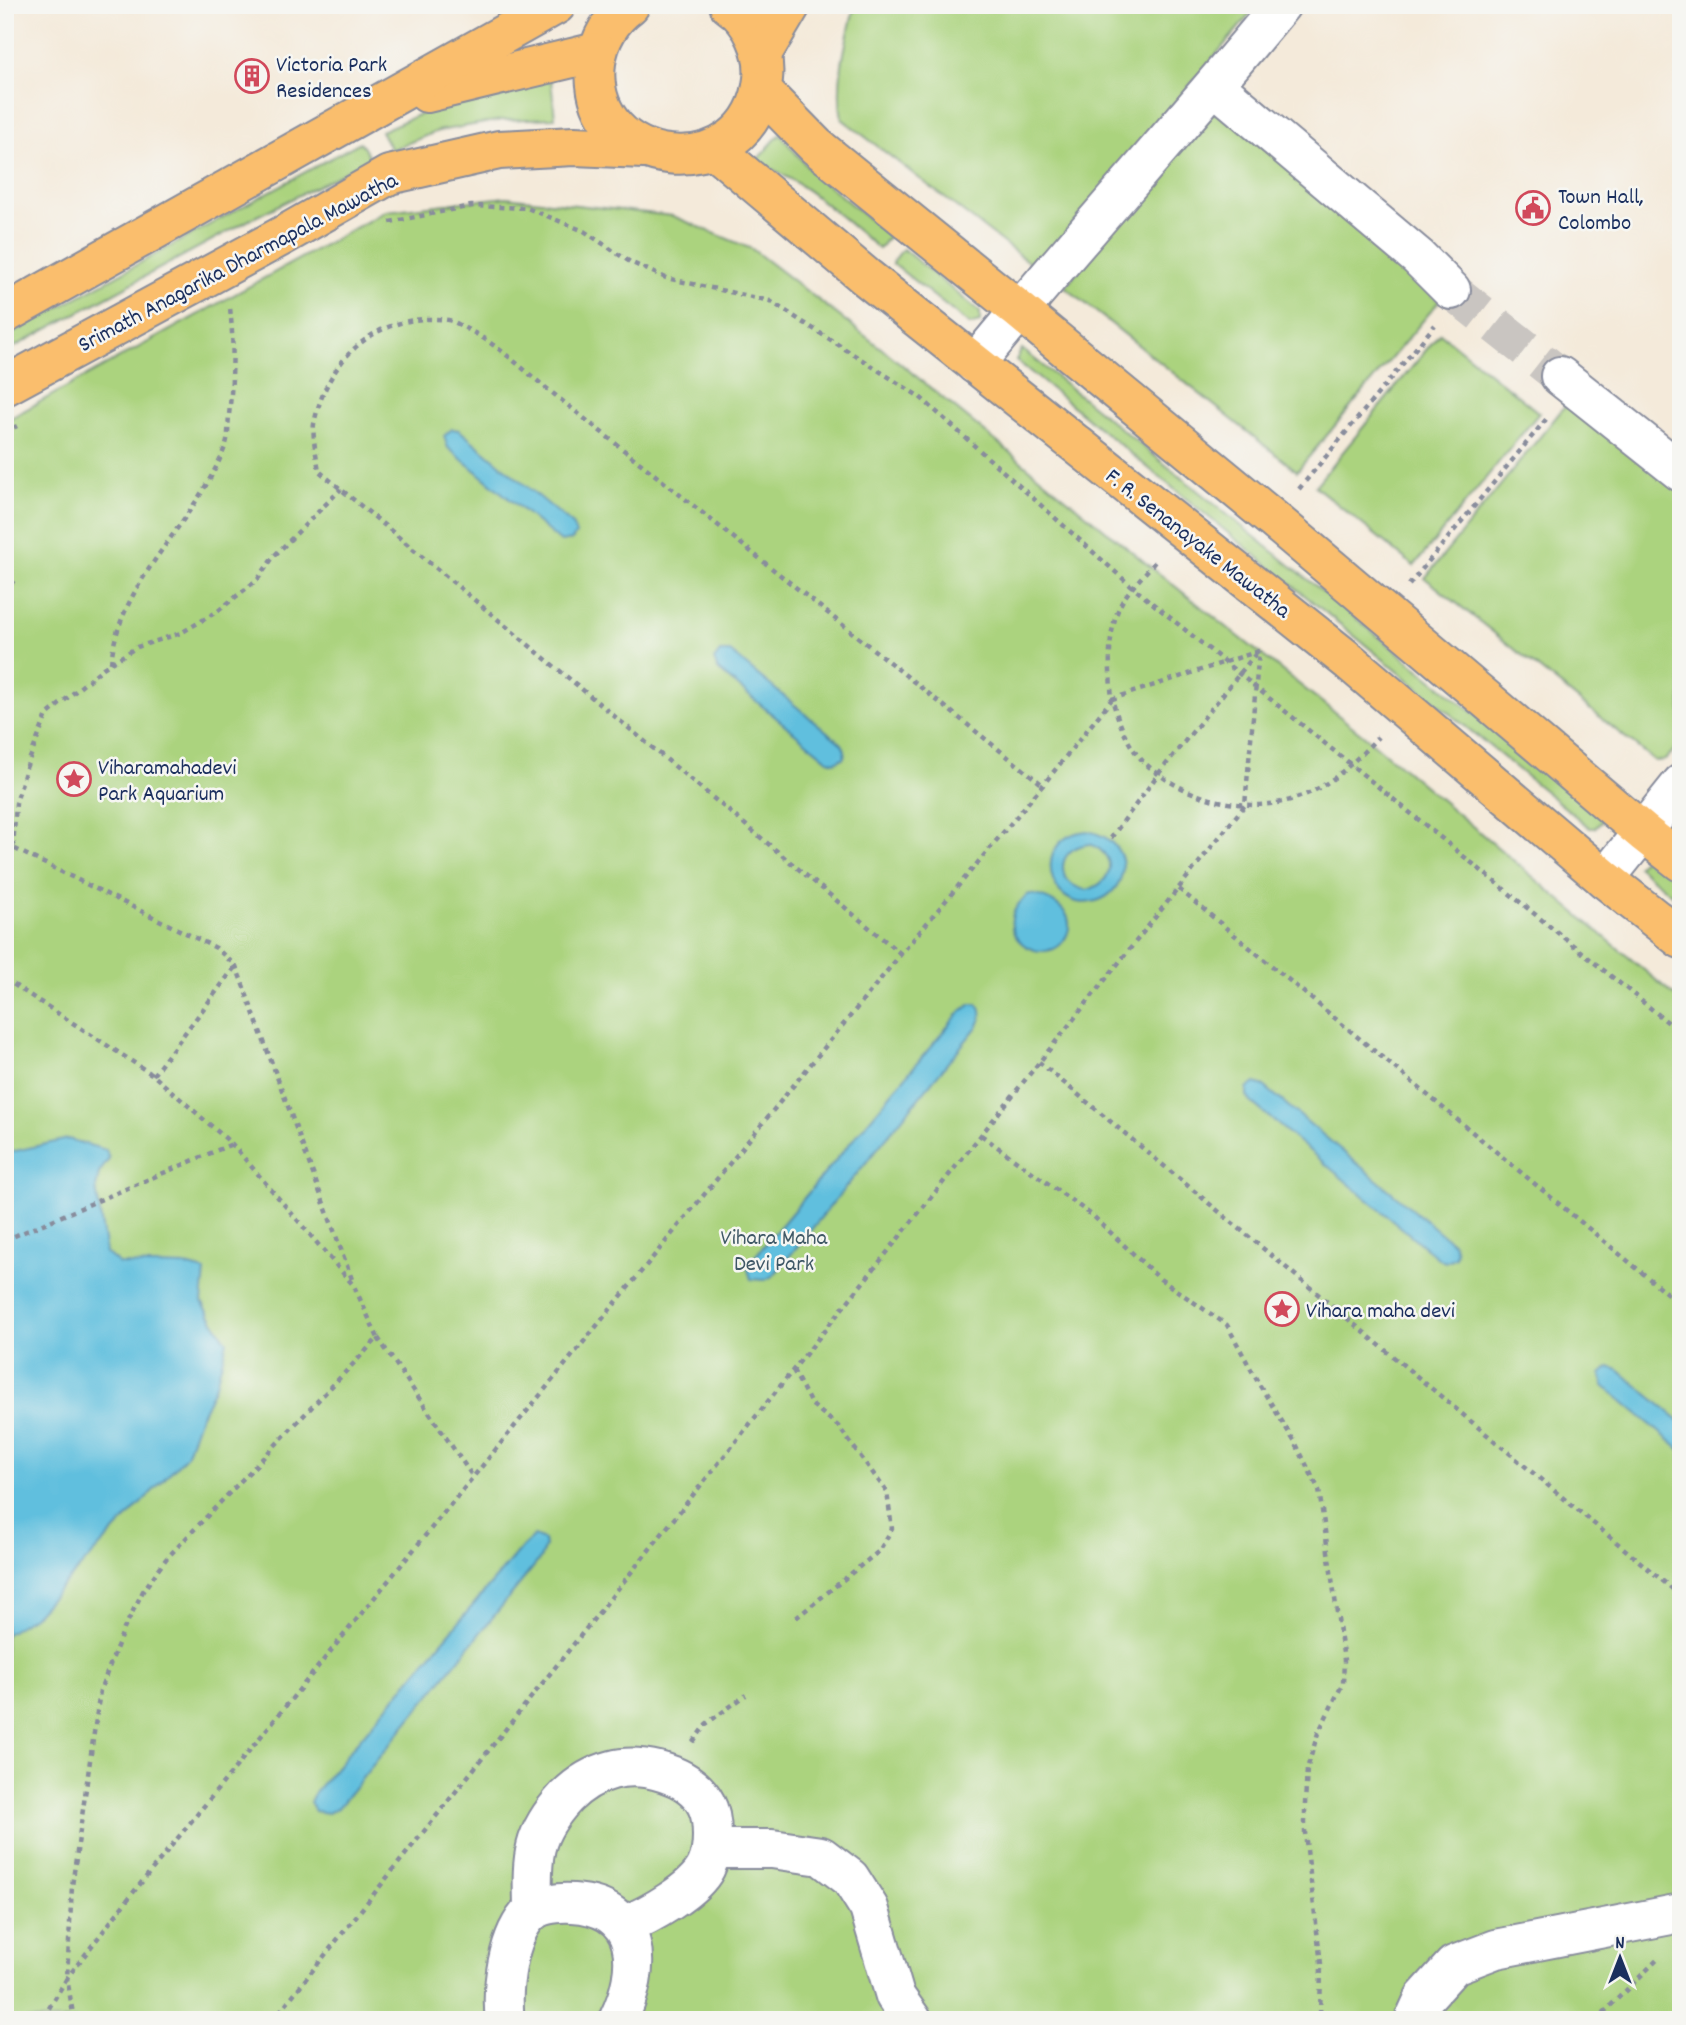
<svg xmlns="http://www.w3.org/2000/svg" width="1686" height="2025" font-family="Dekko,sans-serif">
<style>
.green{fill:#abd37e;stroke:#63816e;stroke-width:2}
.water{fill:#60bfde;stroke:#3e779e;stroke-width:2;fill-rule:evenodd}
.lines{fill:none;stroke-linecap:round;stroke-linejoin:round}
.minor-tunnel{stroke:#c9c5c1;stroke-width:38;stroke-dasharray:38 19;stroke-linecap:butt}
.minor-casing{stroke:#888c9c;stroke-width:42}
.major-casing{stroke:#888c9c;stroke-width:42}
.path{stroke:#888c9c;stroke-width:4.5;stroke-dasharray:5 5;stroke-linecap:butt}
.minor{stroke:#fff;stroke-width:38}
.major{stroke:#fabe6d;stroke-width:38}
.labels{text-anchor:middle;stroke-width:5;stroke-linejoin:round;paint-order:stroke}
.poi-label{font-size:23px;fill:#1b2f5e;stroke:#f6f6f2;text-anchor:start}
.street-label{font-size:23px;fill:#1b2f5e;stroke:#f6f6f2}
.park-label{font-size:23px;fill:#3f5866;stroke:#f6f6f2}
</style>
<rect width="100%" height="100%" fill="#f6f6f2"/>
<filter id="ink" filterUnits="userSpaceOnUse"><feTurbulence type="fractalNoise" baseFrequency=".0143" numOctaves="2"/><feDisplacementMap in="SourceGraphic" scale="14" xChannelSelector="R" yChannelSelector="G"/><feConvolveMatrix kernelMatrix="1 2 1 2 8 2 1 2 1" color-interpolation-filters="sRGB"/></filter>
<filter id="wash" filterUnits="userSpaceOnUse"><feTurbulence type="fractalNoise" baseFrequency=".00686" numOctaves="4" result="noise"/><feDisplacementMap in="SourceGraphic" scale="28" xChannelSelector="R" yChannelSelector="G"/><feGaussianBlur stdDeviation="1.57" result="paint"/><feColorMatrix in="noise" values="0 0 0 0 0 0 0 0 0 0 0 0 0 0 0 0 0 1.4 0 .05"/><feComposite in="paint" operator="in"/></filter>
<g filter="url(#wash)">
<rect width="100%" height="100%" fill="#f4eada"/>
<!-- green -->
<g class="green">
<path d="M855,5H1258L1036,268L842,119C835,81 846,42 855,5Z"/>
<polygon points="551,80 555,118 502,120 438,131 391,150 381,131 434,108"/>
<polygon points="1212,112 1227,115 1447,292 1297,471 1065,287 1198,118"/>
<path d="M780,134L810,170L889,236L879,249C840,217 803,179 755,162Z"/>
<polygon points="360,142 371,159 253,218 5,352 5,337"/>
<polygon points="506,197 673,216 752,249 890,355 1147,564 1372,742 1681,1001 1681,2020 5,2020 5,421 386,211"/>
<polygon points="903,249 980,312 980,322 970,325 892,263"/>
<polygon points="1440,333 1539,413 1414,566 1315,486"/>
<polygon points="1022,349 1601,816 1601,822 1595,828 1590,828 1016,360"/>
<polygon points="1574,395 1681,482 1681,743 1665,760 1655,761 1425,578"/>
<polygon points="1648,855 1681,881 1681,902 1637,866"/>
</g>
<!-- water -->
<g class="water">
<polygon points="452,429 459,430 572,524 576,534 572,540 561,542 448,448 444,436"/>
<polygon points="720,652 730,652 842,744 845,750 844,757 835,762 828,760 718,670 714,660"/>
<path d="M1087,831C1111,835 1130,855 1120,880C1115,891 1107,898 1096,901C1047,915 1029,837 1087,831ZM1090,844C1117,855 1115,882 1087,890C1054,885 1055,847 1090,844Z"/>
<path d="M1029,894C1043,896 1058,902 1066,914C1070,920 1070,929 1067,935C1048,975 980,932 1029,894Z"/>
<path d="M971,1004H977C984,1011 982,1019 977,1027L774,1275L765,1280L751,1279L747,1266L753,1259L959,1013Z"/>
<polygon points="1255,1083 1264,1086 1453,1243 1456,1250 1455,1257 1445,1262 1439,1259 1251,1102 1247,1096 1247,1089"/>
<polygon points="68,1139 106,1150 109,1159 99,1173 96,1188 106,1253 119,1264 186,1266 205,1271 202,1302 227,1342 216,1384 199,1419 186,1456 33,1617 5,1635 5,1156 6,1153"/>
<polygon points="1609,1367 1618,1370 1681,1422 1681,1450 1604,1386 1601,1374"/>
<polygon points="534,1536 544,1540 545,1547 540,1559 338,1808 328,1813 315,1811 310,1803 315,1792 523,1546"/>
</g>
</g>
<g filter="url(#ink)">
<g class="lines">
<!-- minor-tunnel -->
<polyline class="minor-tunnel" points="1451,290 1560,376"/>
<!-- minor casing -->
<g class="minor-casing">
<g id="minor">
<polyline points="1215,86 1418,257 1451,290"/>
<path d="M975,364C1074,243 1181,127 1281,5"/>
<polyline points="1560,376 1681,472"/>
<polyline points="1605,879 1681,784"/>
<polyline points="712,1849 772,1849 821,1856 850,1878 869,1908 895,1996 912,2020"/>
<path d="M533,1911C533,1890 531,1867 536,1847C541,1827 553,1811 566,1797C579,1784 593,1775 612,1770C642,1762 691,1774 706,1804C711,1813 712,1826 712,1836C712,1846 711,1857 706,1867C695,1890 648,1916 625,1925"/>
<path d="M505,2020C501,1989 507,1935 531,1912C541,1904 560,1902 573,1903C643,1907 643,1969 618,2020"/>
<polyline points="1414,2020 1424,1998 1454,1965 1496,1949 1681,1913"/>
</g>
</g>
<!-- major casing -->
<g class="major-casing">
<g id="major">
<path d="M630,5C611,19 599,40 596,63C584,173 751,191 763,79C766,52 752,20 729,5"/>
<polyline points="762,54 791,5"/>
<polyline points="762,91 816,146 1019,310 1274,520 1644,833 1681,862"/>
<polyline points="427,93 597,52"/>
<polyline points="714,149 866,277 1350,662 1605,879 1681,939"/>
<polyline points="5,314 556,5"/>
<polyline points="5,386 284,235 389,175 499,150 574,146 644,149"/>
</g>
</g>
<!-- path -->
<g class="path">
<polyline points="390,222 471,206 527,208 584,231 630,262 666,278 770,301 920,397 1130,585 1681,1033"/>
<polyline points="5,432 17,426"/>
<polyline points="1299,489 1435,325"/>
<polyline points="1409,585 1548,417"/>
<polyline points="5,593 14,580"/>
<path d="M1259,651L1112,699C1119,723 1128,748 1147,765C1188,801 1251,816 1302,796C1333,784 1356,760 1378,737"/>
<path d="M111,663C119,580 196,523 225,447C229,437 228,425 229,415C233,379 234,343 230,308"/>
<polyline points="1111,838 1159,773 1258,651"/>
<polyline points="5,849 13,848 216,948 236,966 353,1282"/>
<polyline points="5,865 13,848 16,803 26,768 47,715 103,668 137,647 181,633 218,611 258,579 274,556 341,489"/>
<polyline points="1179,889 1681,1305"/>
<path d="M901,954L319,471C317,457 312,438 314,424C327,358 378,311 448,320C454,321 461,326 467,329C495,343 516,363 540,383L1043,785"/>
<polyline points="5,979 153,1075 232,1144 354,1286 378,1338 166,1559 143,1591 123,1631 100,1691 72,1886 67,1978 42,2020"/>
<polyline points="1039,1062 1681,1596"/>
<polyline points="153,1075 235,967"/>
<polyline points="981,1135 1093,1216 1160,1279 1227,1325 1259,1384 1296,1444 1319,1490 1344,1660 1343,1683 1318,1733 1307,1769 1305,1804 1305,1833 1321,1964 1320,2020"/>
<polyline points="5,1240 232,1144"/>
<polyline points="378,1338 473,1477"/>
<polyline points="793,1370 811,1404 838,1426 887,1492 892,1529 879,1551 796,1618"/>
<polyline points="693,1742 706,1724 746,1695"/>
<path d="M74,2020L67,1978L132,1894L901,954L1043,785L1112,699C1109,667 1106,626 1125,597C1135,583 1147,572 1157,559"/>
<polyline points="273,2020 1245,805 1259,651"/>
<polyline points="1596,2020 1658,1959"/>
</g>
<!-- minor -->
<use href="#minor" class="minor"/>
<!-- major -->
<use href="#major" class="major"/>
</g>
</g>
<!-- icons -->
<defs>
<g id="building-ring" transform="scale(1.75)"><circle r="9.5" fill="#f6f6f2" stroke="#d1495b" stroke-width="1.5"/><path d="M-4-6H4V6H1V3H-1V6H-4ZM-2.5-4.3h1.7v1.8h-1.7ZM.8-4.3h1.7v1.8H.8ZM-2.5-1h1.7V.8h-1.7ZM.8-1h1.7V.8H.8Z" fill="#d1495b"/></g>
<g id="civic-ring" transform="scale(1.75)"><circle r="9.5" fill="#f6f6f2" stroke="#d1495b" stroke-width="1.5"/><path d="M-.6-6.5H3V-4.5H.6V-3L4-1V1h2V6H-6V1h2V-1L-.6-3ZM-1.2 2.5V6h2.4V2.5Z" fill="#d1495b"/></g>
<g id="sight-ring" transform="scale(1.75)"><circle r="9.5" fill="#f6f6f2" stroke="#d1495b" stroke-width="1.5"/><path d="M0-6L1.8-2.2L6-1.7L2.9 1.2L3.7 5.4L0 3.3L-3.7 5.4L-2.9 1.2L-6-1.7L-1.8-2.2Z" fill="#d1495b"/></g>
</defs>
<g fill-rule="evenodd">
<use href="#building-ring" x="252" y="76"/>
<use href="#civic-ring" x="1533" y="208"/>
<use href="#sight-ring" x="74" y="779"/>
<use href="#sight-ring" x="1282" y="1309"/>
</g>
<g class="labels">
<!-- poi labels -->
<g class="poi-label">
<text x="276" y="71">Victoria Park<tspan x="276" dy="26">Residences</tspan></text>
<text x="1558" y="203">Town Hall,<tspan x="1558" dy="26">Colombo</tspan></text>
<text x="98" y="774">Viharamahadevi<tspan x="98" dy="26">Park Aquarium</tspan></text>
<text x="1306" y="1317">Vihara maha devi</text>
</g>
<!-- street labels -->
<g class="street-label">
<text transform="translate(237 261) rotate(-28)" y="8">Srimath Anagarika Dharmapala Mawatha</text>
<text transform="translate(1199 542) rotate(38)" y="8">F. R. Senanayake Mawatha</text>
</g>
<!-- park labels -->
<g class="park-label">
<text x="774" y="1244">Vihara Maha<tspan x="774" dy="26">Devi Park</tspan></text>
</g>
</g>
<!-- margin -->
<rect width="1686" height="2025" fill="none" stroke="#f6f6f2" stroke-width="28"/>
<!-- north arrow -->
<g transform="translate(1620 1958)" stroke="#f6f6f2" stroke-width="5" paint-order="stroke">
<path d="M0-5L12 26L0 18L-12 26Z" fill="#1b2f5e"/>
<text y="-10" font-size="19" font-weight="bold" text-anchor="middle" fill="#1b2f5e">N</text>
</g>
</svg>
